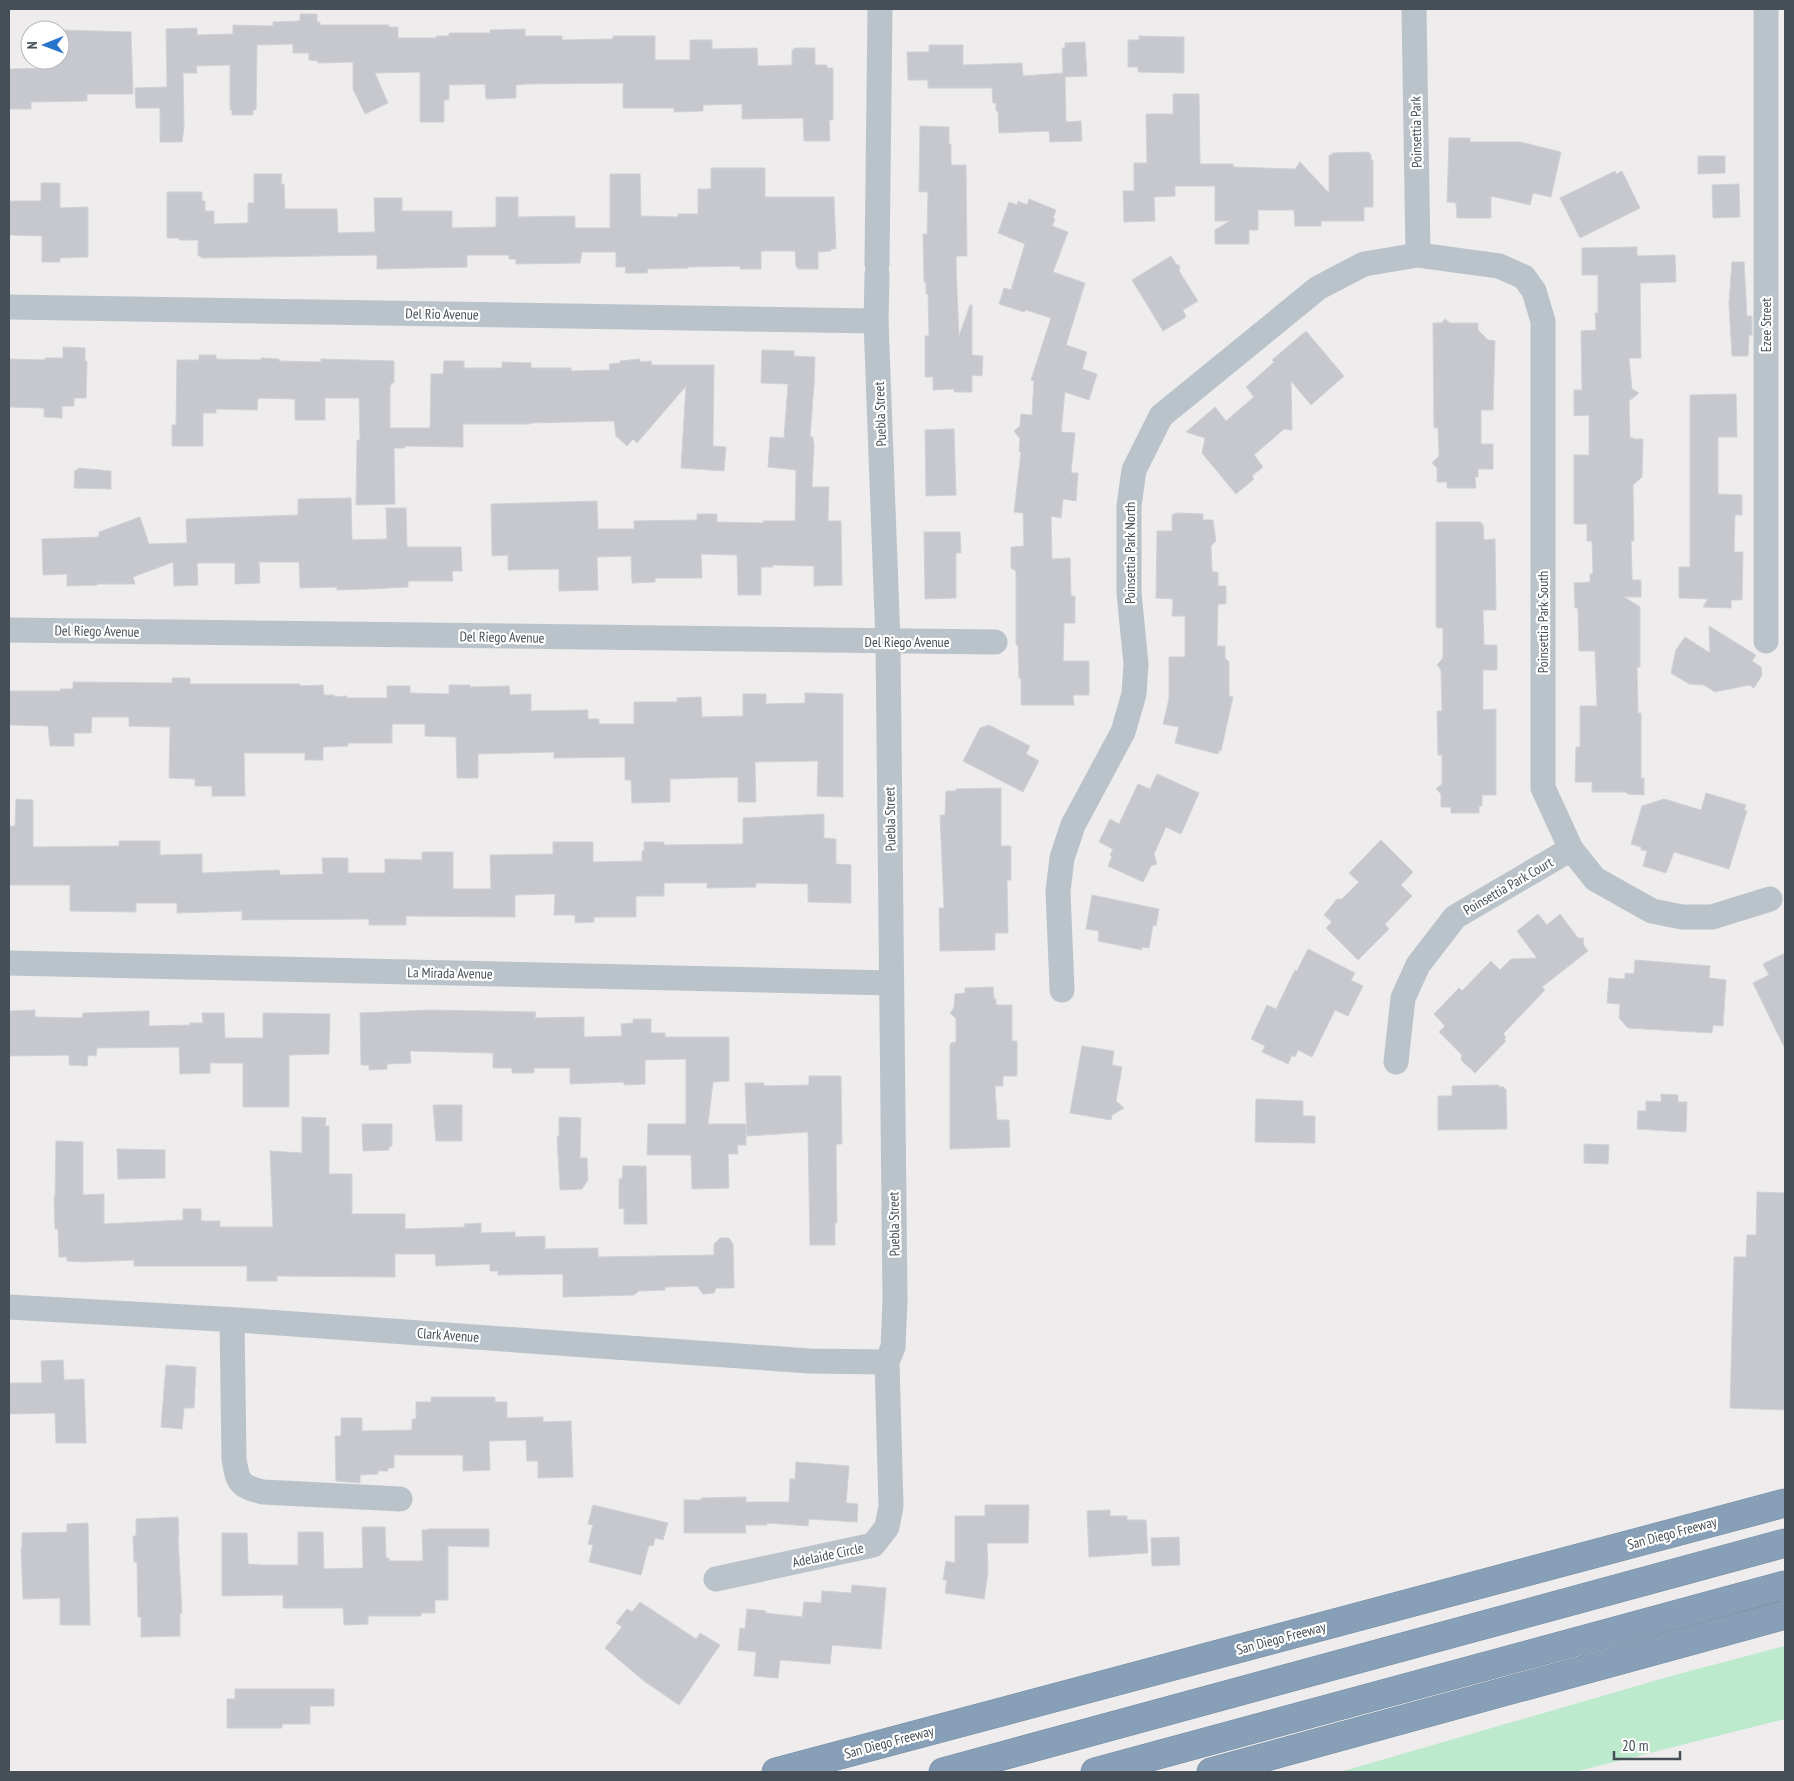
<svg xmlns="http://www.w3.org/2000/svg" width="1794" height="1781" font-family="'PT Sans Narrow',sans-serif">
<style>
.green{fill:#bde9cd}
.building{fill:#c7c8ce;stroke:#d0d2d7}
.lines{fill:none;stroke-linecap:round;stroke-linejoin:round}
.highway-casing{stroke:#738ba2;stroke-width:29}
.minor{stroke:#bbc3ca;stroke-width:25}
.highway{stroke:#87a0b7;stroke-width:28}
.labels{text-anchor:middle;stroke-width:4.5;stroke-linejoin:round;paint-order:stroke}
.street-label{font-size:14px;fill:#464f57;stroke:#fff}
</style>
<rect width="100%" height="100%" fill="#eeecec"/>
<!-- green -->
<polygon class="green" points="1785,1646 1785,1719 1574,1772 1340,1772 1671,1676"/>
<!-- building -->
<g class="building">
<polygon points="300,14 317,14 317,22 320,22 320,25 389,25 388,27 398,27 398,38 436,38 436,36 449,36 449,33 490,33 490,30 525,29 525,36 562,36 562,40 613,39 613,36 655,36 655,60 690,60 690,40 712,40 712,49 757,48 758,66 792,65 792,50 794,50 794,48 815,48 815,65 827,65 827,68 833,68 833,120 829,120 830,141 804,141 803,118 742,119 742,104 703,105 703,111 674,112 674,108 623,108 623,83 526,84 516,85 516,98 486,99 485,84 449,85 449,100 444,100 444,122 420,122 420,72 375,73 388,103 365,114 353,89 353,62 318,63 318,61 309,60 309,53 293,53 293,44 257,45 256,110 253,110 253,115 232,115 232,110 230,110 230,65 196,66 197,73 183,73 184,128 182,142 160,142 160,108 136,108 135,88 167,87 166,29 197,28 197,35 233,34 233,25 273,26 273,22 300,21"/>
<polygon points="62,30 131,32 133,94 87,94 87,101 31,102 31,109 9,109 9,69 55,68 54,60 60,60 60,32"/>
<polygon points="1139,36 1184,37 1184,73 1138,72 1138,67 1128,67 1128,40 1139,40"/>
<polygon points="1085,42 1087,76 1065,77 1066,122 1081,121 1082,141 1050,142 1049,131 999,133 998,111 996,111 996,103 993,103 992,88 928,88 928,80 908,80 907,52 929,52 929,45 963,45 963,65 1022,63 1023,76 1063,73 1062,48 1065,48 1065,43"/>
<polygon points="1173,94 1199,94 1200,164 1233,164 1233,167 1295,169 1300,162 1329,193 1329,155 1332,155 1332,153 1369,152 1369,154 1371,154 1371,160 1373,160 1373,207 1364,207 1364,221 1321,221 1321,226 1295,226 1294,210 1258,210 1258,230 1249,230 1249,244 1215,244 1215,230 1230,221 1215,221 1215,186 1175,186 1175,196 1154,197 1155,221 1124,222 1123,191 1134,191 1134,163 1147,163 1146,114 1173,114"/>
<polygon points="920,126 949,127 949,144 951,144 951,165 966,165 967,256 956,256 957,292 959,336 970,305 972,305 972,355 983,356 982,376 972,375 972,392 954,392 954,389 933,390 933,377 925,377 925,336 929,336 928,294 926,294 926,282 924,282 923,234 927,234 928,192 919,192"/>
<polygon points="1449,138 1470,138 1470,142 1521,142 1561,152 1551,197 1533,193 1530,205 1491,196 1491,218 1457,218 1456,203 1447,202"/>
<polygon points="1698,156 1725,156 1725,173 1698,174"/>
<polygon points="711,168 765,168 765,197 834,197 836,249 831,249 831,251 818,252 818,269 798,269 798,267 796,267 795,251 761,251 761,269 740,269 740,266 688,267 688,268 648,269 647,273 625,273 626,267 616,267 616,252 582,252 580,263 516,264 516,259 509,259 509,255 467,255 467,267 377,269 377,255 201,258 201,256 198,256 198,240 179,240 179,238 167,238 167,192 202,192 202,201 205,201 205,211 214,211 214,224 248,223 248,203 254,203 254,174 282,174 281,184 284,184 285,209 337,209 338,233 375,232 374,198 402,198 402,211 452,211 452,228 496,227 496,197 518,197 518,217 575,216 575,228 610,228 610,174 640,174 641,216 678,217 678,214 698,214 698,189 711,189"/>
<polygon points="1615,171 1616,174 1622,171 1640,208 1580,238 1560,198"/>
<polygon points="41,183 60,183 60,208 88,207 88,257 60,258 60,262 42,262 42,236 9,235 9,201 41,201"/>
<polygon points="1739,184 1740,217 1713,218 1712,185"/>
<polygon points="1029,199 1056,210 1053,218 1055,219 1052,226 1068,232 1053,272 1085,283 1066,345 1087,352 1082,369 1097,374 1089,400 1065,392 1061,432 1075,433 1071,473 1078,473 1076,501 1063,499 1061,518 1051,516 1052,559 1070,558 1071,596 1075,596 1075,623 1064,623 1063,661 1089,661 1089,695 1073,695 1074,705 1021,705 1021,678 1019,678 1018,645 1016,645 1016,571 1011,568 1011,547 1024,546 1023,513 1014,512 1021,452 1019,451 1020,439 1014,431 1020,426 1021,414 1032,415 1034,381 1031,380 1051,318 1026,310 1024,312 999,304 1004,288 1011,290 1025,244 998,233 1009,202 1017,205 1018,201 1027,205"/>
<polygon points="1637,247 1637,256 1675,255 1676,282 1640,283 1641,358 1629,358 1632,389 1639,393 1629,401 1630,438 1634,438 1634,439 1643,439 1642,477 1633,485 1634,541 1631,541 1632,576 1632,580 1641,580 1641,597 1624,597 1640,607 1640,667 1637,667 1638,713 1641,713 1641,778 1644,778 1644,795 1628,794 1625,792 1592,792 1592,782 1575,782 1576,747 1580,747 1580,706 1597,706 1595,651 1579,651 1578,608 1575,608 1574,583 1590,582 1590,574 1593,574 1592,541 1587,541 1587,524 1574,524 1574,455 1589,455 1589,415 1574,416 1574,390 1582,390 1581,331 1596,330 1595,313 1598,313 1598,275 1582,275 1582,248"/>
<polygon points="1171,256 1176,264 1180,266 1179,271 1198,301 1183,310 1186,317 1163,331 1132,280"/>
<polygon points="1732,262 1744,262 1747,316 1752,316 1752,335 1749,335 1748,356 1732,356 1729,304"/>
<polygon points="1445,319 1450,323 1478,323 1478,330 1488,340 1495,341 1493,410 1481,410 1481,444 1493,444 1493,469 1478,469 1478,477 1475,477 1476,488 1447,488 1447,482 1437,482 1437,468 1432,463 1439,456 1438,428 1434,428 1433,323 1442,323"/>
<polygon points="1306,331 1344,376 1311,405 1291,381 1292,430 1284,429 1254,455 1263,467 1252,476 1254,479 1236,494 1202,453 1205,438 1186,432 1215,407 1226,421 1254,397 1246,387 1274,362 1272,360"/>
<polygon points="63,347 85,348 85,361 87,361 86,398 74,398 74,406 62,406 62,418 44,417 44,408 9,407 9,359 45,360 45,358 63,358"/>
<polygon points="762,350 794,351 794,356 815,357 814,384 810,437 813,437 814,446 812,487 829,487 828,521 841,521 842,585 814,586 814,566 773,565 773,567 761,567 761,595 738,595 737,555 701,554 702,578 655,578 655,582 632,583 631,556 597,557 598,590 559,591 559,569 508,570 508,555 492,556 491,504 597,501 598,529 634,529 634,521 697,520 697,514 717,514 717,522 763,523 763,521 795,521 796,470 768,467 770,437 784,438 788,384 761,383"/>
<polygon points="199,355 216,355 216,359 261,360 261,358 279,359 279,361 321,362 321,359 394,361 394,383 391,383 391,386 390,386 390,428 430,428 431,374 443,374 444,361 464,361 464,368 502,368 502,362 531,363 531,368 571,368 571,371 610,370 609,364 620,363 620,361 640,359 640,362 651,361 652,365 714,365 713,446 726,447 724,471 681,468 686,386 637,443 633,439 627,446 616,436 614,421 530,423 530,424 463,424 463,447 405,446 405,448 394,448 395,504 356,505 357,440 360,440 359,398 325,398 325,420 295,420 295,399 258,398 257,410 216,409 216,413 203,413 203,446 172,446 172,425 176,425 177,360 199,360"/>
<polygon points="1736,394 1737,437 1718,437 1718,494 1742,495 1742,515 1735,515 1734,552 1743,552 1742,600 1731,600 1731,608 1703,607 1708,599 1679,598 1679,567 1690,567 1690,395"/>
<polygon points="954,429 956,495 926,496 925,430"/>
<polygon points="78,468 111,471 111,489 74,488 75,470 78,470"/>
<polygon points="351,498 352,540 387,539 386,508 406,508 407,547 461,547 462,571 452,571 453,581 408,581 408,587 368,589 337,590 337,587 300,588 299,562 259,562 260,583 235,584 235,563 197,563 198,585 174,586 173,562 133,577 135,584 97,584 97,585 67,586 67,574 43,575 42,539 99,537 99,532 140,517 149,544 187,543 186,519 298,515 298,499"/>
<polygon points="1176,513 1203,514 1203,520 1213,520 1216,541 1211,546 1212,570 1213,572 1218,572 1218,586 1226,586 1226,604 1218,604 1217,646 1225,646 1225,658 1229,662 1229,696 1233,697 1221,751 1219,750 1218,754 1175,743 1179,727 1163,724 1169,699 1169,657 1185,657 1185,616 1172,616 1173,599 1156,598 1157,531 1172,531 1172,515"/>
<polygon points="1436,522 1481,522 1481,524 1483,524 1484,540 1495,539 1496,610 1483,610 1484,645 1497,645 1497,670 1483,670 1483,710 1496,709 1496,795 1482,795 1482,806 1479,806 1479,813 1451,813 1451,807 1441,807 1441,794 1436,789 1442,784 1442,755 1438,755 1437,711 1442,711 1441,670 1437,665 1443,658 1443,628 1437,628 1436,625"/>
<polygon points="924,532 960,532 961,553 956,553 956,598 925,599"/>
<polygon points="1709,626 1756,655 1752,661 1761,667 1762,675 1754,688 1749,685 1715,692 1704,685 1689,684 1671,673 1676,650 1685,637 1710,653"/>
<polygon points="172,678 190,678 190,684 300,684 300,686 323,685 324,695 334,695 335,697 347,696 347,698 387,698 387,686 410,686 410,693 449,694 449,685 470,685 470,687 509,686 510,695 531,694 531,711 588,710 588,719 599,719 599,724 634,724 634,702 677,702 677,698 701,697 702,717 743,716 743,694 766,694 766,704 805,703 805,693 843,694 843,797 817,796 818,761 755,762 756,802 738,802 738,777 670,779 670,802 632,803 631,780 625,780 625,757 557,758 554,758 554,752 478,754 478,778 457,778 456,737 425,736 425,724 392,724 392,743 348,743 348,746 323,747 323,760 305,760 305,753 244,753 245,796 212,796 212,786 195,786 195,779 169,778 170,727 129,726 129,717 92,717 91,733 74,733 74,746 50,746 48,726 9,725 9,691 60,691 60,689 73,689 73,682 172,683"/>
<polygon points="989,725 1030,746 1026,754 1039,761 1023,792 963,761 980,728"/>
<polygon points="1157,774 1199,793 1181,834 1166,827 1154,854 1157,864 1151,866 1143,882 1108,866 1112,857 1110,855 1113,849 1099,842 1110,819 1119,824 1138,784 1150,789"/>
<polygon points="1001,788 1001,846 1011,846 1011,880 1007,880 1008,933 995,933 995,950 940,951 939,908 944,908 940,815 945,815 946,791 956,791 956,789"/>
<polygon points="1706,793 1746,805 1744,810 1747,811 1729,869 1674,852 1666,873 1643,866 1647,851 1641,850 1641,847 1631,844 1642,806 1664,799 1701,810"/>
<polygon points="16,799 33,800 33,847 119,846 119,841 160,841 160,855 202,854 202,873 279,870 280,875 323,874 322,858 348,858 348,873 385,873 385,859 422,860 422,852 453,852 453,889 491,889 490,855 553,854 553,842 593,842 593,862 642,861 642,851 644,851 644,842 664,842 664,845 743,844 743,818 824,814 824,838 836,839 836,864 851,865 851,903 808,902 808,884 756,883 756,887 707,888 707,883 664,883 664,896 636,896 636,917 594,917 594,922 575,923 575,915 554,915 555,894 550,894 515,895 515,917 406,916 406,925 369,925 369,919 242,920 242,911 177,913 177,903 136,903 136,912 70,911 70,885 9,885 9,826 15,826"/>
<polygon points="1381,840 1413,872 1401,885 1412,896 1385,924 1389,929 1358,960 1326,928 1332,922 1324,915 1337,899 1342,899 1359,882 1349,873"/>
<polygon points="1092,895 1159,909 1156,926 1153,925 1149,948 1142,947 1142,950 1098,941 1099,931 1086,929"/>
<polygon points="1538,914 1547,925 1560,914 1578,938 1584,938 1583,944 1588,951 1542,987 1545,990 1503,1034 1506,1037 1504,1040 1506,1041 1475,1073 1461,1060 1462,1055 1439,1032 1445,1026 1434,1014 1459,988 1462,991 1491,961 1500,970 1511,959 1537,958 1517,931"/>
<polygon points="1308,949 1355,973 1351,980 1363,986 1348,1016 1335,1010 1312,1057 1298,1050 1295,1057 1292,1055 1288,1064 1262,1052 1265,1046 1251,1039 1267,1005 1276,1009 1295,970 1297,971"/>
<polygon points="1785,953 1785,1049 1753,983 1769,975 1763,964"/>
<polygon points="1635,960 1710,966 1709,978 1726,980 1723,1026 1713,1025 1712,1033 1628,1028 1619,1018 1620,1004 1607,1003 1609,978 1625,979 1625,973 1634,974"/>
<polygon points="993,987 994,999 996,999 996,1005 1012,1005 1012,1041 1017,1041 1017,1076 1003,1076 1003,1086 995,1086 997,1120 1009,1120 1010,1147 950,1149 950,1046 951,1043 956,1042 956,1019 950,1013 954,1008 955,994 965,993 965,988"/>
<polygon points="35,1010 35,1017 82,1018 83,1013 149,1011 149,1026 190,1025 190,1023 203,1023 202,1013 224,1013 225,1038 263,1038 263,1013 330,1014 329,1054 289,1055 289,1107 243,1107 243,1063 210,1063 210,1073 180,1074 179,1047 97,1048 96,1056 88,1055 87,1066 69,1065 69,1055 9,1056 9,1011"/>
<polygon points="431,1010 536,1012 535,1018 584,1017 584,1037 622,1036 621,1024 633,1023 633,1019 651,1019 651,1033 665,1033 665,1037 729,1037 729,1081 713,1082 708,1124 746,1124 746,1145 737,1145 738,1154 728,1154 729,1188 692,1189 691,1155 647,1155 648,1124 686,1124 686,1059 645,1060 645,1084 624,1085 624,1082 570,1084 570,1068 534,1068 534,1073 512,1073 512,1068 493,1068 493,1053 410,1051 411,1063 387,1064 387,1069 369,1070 369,1065 361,1065 360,1013"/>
<polygon points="1082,1046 1114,1051 1112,1065 1122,1067 1116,1101 1124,1108 1112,1115 1111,1120 1070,1113"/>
<polygon points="809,1076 841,1076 842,1144 836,1144 837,1223 835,1223 835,1245 810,1245 808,1132 747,1136 745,1083 764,1083 764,1086 809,1085"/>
<polygon points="1499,1085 1499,1087 1504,1087 1504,1089 1506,1089 1507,1129 1438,1130 1438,1096 1452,1096 1452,1086"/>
<polygon points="1661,1094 1678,1095 1678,1102 1687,1102 1686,1132 1637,1129 1638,1111 1646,1111 1646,1101 1661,1102"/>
<polygon points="1256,1099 1303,1101 1303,1116 1315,1116 1315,1143 1255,1142"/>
<polygon points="433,1105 462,1105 462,1141 436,1141"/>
<polygon points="302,1117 326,1118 325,1126 329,1126 329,1174 352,1174 352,1214 405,1214 405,1229 465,1227 464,1224 481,1223 481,1233 515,1232 515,1237 545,1236 545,1249 598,1248 598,1257 714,1255 714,1244 720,1238 729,1238 733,1244 734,1288 716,1288 714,1293 703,1294 697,1286 665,1287 665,1290 639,1291 634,1295 563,1297 563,1274 498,1275 498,1271 490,1271 490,1264 436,1266 435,1254 395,1254 395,1277 277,1276 277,1281 247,1281 247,1266 134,1266 134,1260 83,1262 67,1261 67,1257 59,1257 58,1229 55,1229 54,1197 55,1197 56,1141 83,1142 83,1195 104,1194 104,1224 183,1220 183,1209 201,1209 201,1221 220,1221 220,1227 273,1227 270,1151 302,1153"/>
<polygon points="559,1117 581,1118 580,1158 587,1158 588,1180 582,1189 560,1190 557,1136 559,1136"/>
<polygon points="362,1124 392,1124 392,1146 389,1146 389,1150 363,1151"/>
<polygon points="1584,1144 1609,1145 1608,1164 1584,1163"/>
<polygon points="117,1149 165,1150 165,1178 118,1179"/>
<polygon points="623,1166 646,1166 647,1224 624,1224 624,1208 619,1209 619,1179 622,1179"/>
<polygon points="1757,1192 1785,1193 1785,1410 1730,1408 1734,1257 1746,1257 1747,1235 1756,1235"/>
<polygon points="63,1360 64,1380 84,1379 86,1443 56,1443 55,1413 9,1414 9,1383 42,1383 41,1361"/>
<polygon points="166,1365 196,1367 194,1408 184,1408 182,1429 161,1427"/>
<polygon points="431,1397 495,1397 495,1402 507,1402 507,1418 543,1417 543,1422 571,1421 573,1477 538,1478 538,1461 527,1461 526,1440 489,1441 490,1470 463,1471 463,1455 394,1455 394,1468 388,1468 388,1471 378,1471 378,1474 360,1475 360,1483 336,1481 335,1436 341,1436 341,1418 362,1418 362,1431 412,1430 412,1419 416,1419 416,1402 431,1402"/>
<polygon points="796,1462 849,1466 846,1503 858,1504 857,1522 809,1519 808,1526 767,1523 767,1525 745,1525 746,1533 684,1533 684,1500 701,1500 701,1498 746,1497 746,1502 789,1502 790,1479 795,1479"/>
<polygon points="593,1505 668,1523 663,1540 655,1538 653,1546 649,1545 641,1575 589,1562 593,1545 588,1544 593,1525 588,1524"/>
<polygon points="985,1505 1029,1505 1028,1543 987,1543 988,1573 984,1599 945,1593 947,1580 943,1580 946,1561 955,1563 955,1516 985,1516"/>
<polygon points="1110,1510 1110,1516 1127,1516 1127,1520 1146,1520 1148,1553 1089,1557 1087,1511"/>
<polygon points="178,1517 179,1537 178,1537 182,1613 180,1613 180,1636 141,1637 141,1617 138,1617 137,1562 134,1562 133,1536 136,1536 136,1519"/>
<polygon points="88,1523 90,1625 60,1625 60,1598 23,1599 21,1548 22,1548 22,1533 67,1532 67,1524"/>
<polygon points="362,1527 385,1527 386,1558 389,1558 389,1561 423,1561 422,1530 428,1530 428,1529 489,1529 489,1547 448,1546 448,1600 435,1600 435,1613 421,1613 421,1616 368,1616 368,1624 344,1625 343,1608 283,1608 283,1595 222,1596 222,1533 247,1533 248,1564 261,1565 298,1565 298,1532 323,1532 324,1569 363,1568"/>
<polygon points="1179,1537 1180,1565 1152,1566 1151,1538"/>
<polygon points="852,1585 886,1588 881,1649 832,1645 830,1664 780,1660 778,1678 754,1676 756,1652 738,1650 740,1628 745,1629 747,1609 766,1611 765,1613 802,1617 804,1602 821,1603 822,1591 851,1593"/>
<polygon points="640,1602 696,1639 700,1633 720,1645 679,1705 644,1681 605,1648 622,1627 616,1623 627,1609 632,1612"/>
<polygon points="235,1689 334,1689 334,1706 310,1706 310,1724 282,1724 282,1728 227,1728 227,1699 235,1699"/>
</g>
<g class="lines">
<!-- highway casing -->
<g class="highway-casing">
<g id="highway">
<polyline points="776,1772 1785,1503"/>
<polyline points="943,1772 1785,1543"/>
<polyline points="1095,1772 1785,1585"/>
<polyline points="1211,1772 1785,1615"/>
</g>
</g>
<!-- minor -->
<g class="minor">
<polyline points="1414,9 1418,255"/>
<polyline points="877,264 880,9"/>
<polyline points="9,307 876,321"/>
<polyline points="9,630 995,642"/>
<polyline points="1766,641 1766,9"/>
<polyline points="9,963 891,983"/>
<polyline points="1062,990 1058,891 1062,858 1073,825 1123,732 1134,694 1136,664 1129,593 1129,506 1134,470 1161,416 1318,288 1364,264 1418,255 1499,266 1524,277 1534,291 1543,321 1543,788 1571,849 1595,879 1652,911 1682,917 1712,917 1770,899"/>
<polyline points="1396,1062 1403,998 1418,965 1455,917 1571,849"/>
<polyline points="9,1307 238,1320 809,1361 887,1362"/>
<path d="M232,1320L234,1459C238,1483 239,1486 263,1492L400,1499"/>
<polyline points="716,1579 873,1545 887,1527 891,1506 887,1362 893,1347 895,1301 888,642 876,321 877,274"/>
</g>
<!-- highway -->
<use href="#highway" class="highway"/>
</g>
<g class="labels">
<!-- street labels -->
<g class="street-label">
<text transform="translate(1416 132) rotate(-91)" y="5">Poinsettia Park</text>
<text transform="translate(442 314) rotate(1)" y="5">Del Rio Avenue</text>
<text transform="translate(1766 325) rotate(-90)" y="5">Ezee Street</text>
<text transform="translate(880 414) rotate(-92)" y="5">Puebla Street</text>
<text transform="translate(1130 553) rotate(-90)" y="5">Poinsettia Park North</text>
<text transform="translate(1543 622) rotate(-90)" y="5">Poinsettia Park South</text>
<text transform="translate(97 631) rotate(1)" y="5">Del Riego Avenue</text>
<text transform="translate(502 637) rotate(1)" y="5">Del Riego Avenue</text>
<text x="907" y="647">Del Riego Avenue</text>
<text transform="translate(890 819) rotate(-91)" y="5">Puebla Street</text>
<text transform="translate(1508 886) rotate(-30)" y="5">Poinsettia Park Court</text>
<text transform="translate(450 973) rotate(1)" y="5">La Mirada Avenue</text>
<text transform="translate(894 1224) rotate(-91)" y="5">Puebla Street</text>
<text transform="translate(448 1335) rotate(4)" y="5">Clark Avenue</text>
<text transform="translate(1672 1533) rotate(-15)" y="5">San Diego Freeway</text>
<text transform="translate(828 1555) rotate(-12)" y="5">Adelaide Circle</text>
<text transform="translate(1281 1638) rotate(-15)" y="5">San Diego Freeway</text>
<text transform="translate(889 1742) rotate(-15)" y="5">San Diego Freeway</text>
</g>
</g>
<!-- border -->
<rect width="1794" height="1781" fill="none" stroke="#464f57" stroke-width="20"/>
<!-- north arrow -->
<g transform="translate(45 45) rotate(269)"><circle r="24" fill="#ffffff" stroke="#b5b9bc"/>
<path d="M0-4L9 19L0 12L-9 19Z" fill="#2974cb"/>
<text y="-8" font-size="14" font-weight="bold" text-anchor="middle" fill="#464f57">N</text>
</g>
<!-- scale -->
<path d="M1614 1751v8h66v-8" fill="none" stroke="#464f57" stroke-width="2.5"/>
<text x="1622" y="1751" font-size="15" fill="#464f57" stroke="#ffffff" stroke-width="4" paint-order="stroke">20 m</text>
</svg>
